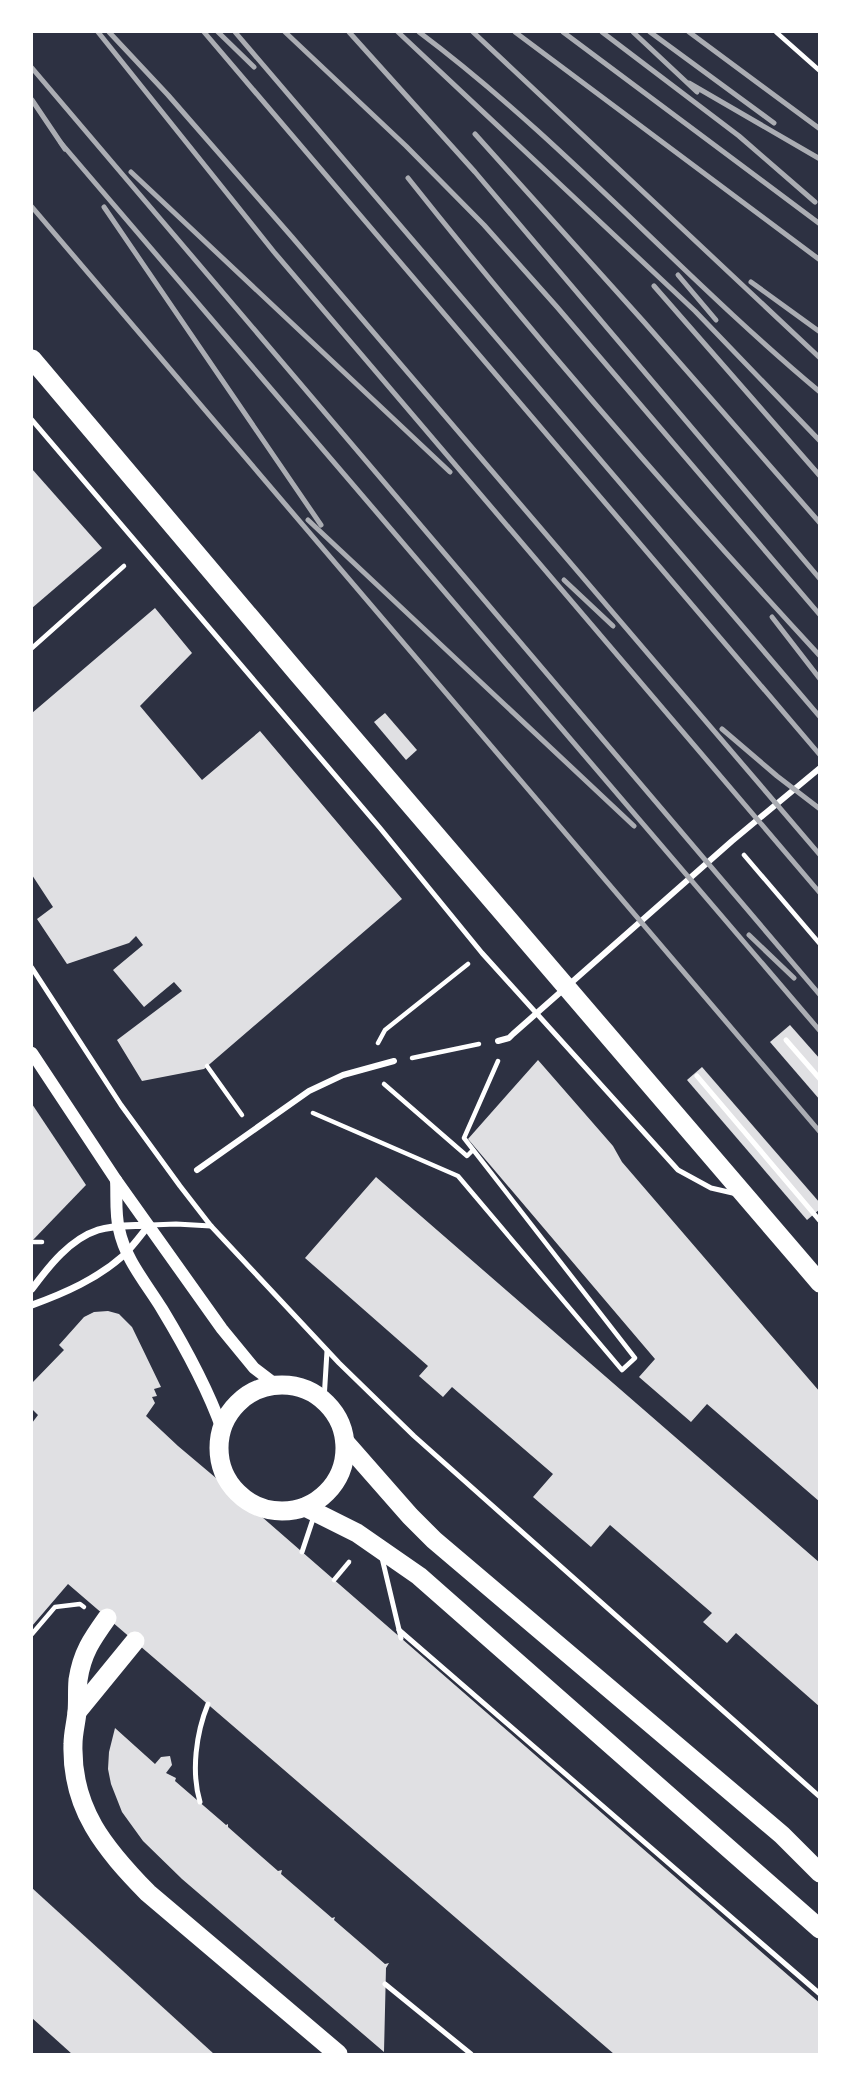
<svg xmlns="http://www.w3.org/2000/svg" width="851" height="2086" font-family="'DM Sans',sans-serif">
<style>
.building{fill:#e0e0e3}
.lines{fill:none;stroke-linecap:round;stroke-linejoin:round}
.path{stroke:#fff;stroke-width:4.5}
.service{stroke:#fff;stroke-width:5}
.pedestrian{stroke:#fff;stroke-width:6}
.minor{stroke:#fff;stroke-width:7}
.tertiary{stroke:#fff;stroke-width:12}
.trunk{stroke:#fff;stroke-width:19}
.rail{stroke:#abadb3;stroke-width:5}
</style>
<rect width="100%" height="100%" fill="#2d3142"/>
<!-- building -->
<g class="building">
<polygon points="32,469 102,548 32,608"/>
<polygon points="155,608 192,653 140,706 202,780 260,731 402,899 204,1069 142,1081 117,1040 182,991 174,982 144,1007 113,970 143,945 136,936 129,943 67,964 37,919 53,907 32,875 32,713"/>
<polygon points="385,713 417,750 406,760 374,722"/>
<polygon points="790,1025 820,1059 820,1100 770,1042"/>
<polygon points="538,1060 613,1146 622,1162 820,1392 820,1502 707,1404 691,1422 639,1377 655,1359 468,1139"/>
<polygon points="702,1067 820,1203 820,1209 807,1220 687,1080"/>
<polygon points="32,1104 86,1185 32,1241"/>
<polygon points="376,1177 820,1563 820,1707 736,1633 727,1643 703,1622 712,1613 610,1525 591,1547 533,1497 553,1474 452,1387 443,1397 419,1376 428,1366 305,1258"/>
<polygon points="108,1311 119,1314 132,1327 161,1387 154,1389 157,1396 152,1397 155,1403 146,1416 178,1446 254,1510 820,2003 820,2054 614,2054 68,1584 32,1626 32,1423 38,1415 32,1409 32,1383 64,1350 59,1345 84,1317 94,1312"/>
<polygon points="115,1728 155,1764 161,1757 170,1756 172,1765 166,1773 176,1778 175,1781 226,1825 228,1824 228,1827 278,1871 282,1870 281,1874 332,1918 335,1917 334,1920 385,1964 389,1963 386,1968 384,2052 182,1879 143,1841 122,1812 111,1784 108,1769 109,1752"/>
<polygon points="32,1888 214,2054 72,2054 32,2018"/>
</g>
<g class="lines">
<!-- path -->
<g class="path">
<polyline points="776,32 820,71"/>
<polyline points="32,648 124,566"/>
<polyline points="744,855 820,944"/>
<polyline points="378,1043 385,1030 468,964"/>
<polyline points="412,1058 479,1044"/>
<polyline points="207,1066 242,1115"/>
<polyline points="384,1084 467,1156 473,1150"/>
<polyline points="313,1113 458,1176 622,1370 635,1358 464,1138 498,1061"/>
<polyline points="32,1242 42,1242"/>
<polyline points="334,1580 349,1562"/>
<polyline points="32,1634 55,1607 80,1604 84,1607"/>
</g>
<!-- service -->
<g class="service">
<polyline points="32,420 380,828 482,953 678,1170 711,1188 737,1194"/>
<polyline points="32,968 121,1105 180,1186 211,1226 339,1363 414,1436 820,1797"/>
<polyline points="786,1040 820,1079"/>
<polyline points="697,1076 820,1221"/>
<polyline points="151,1225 176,1224 211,1226"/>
<polyline points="324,1400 327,1351"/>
<polyline points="302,1552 320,1498"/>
<polyline points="382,1558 401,1638"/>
<polyline points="399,1630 820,1994"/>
<path d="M200,1802C191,1772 196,1733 208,1704"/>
<polyline points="385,1984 471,2054"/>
</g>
<!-- pedestrian -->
<g class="pedestrian">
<polyline points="498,1041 509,1038 513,1034 732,841 820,768"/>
<polyline points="197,1170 309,1091 343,1075 394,1061"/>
</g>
<!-- minor -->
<g class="minor">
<path d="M32,1289C49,1266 70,1239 98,1230C114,1225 132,1226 148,1225"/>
<path d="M32,1305C65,1293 97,1279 124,1255C133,1246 141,1235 149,1225"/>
</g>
<!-- tertiary -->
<g class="tertiary">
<polyline points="32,1053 116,1180 222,1329 254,1368 275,1384"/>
<path d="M116,1180C117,1196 115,1214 119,1229C125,1259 146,1283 162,1309C185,1347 207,1387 222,1429"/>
</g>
<!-- trunk -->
<g class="trunk">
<polyline points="32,359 299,675 820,1283"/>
<circle cx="282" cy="1448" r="63"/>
<polyline points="345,1442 410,1516 434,1540 782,1835 820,1873"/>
<polyline points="305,1507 357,1533 419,1576 820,1929"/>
<path d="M107,1618C92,1639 82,1653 78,1680C77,1691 78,1702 77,1712C76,1723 73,1733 73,1744C71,1809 105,1849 148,1893L338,2054"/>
<polyline points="77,1712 135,1641"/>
</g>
<!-- rail -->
<g class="rail">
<polyline points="98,32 274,252 820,893"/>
<polyline points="109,32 168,95 292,237 820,855"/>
<polyline points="204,32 820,755"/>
<polyline points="218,32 254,67"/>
<polyline points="235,32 820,717"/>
<polyline points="285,32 406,146 484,225 557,307 820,615"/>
<polyline points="349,32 475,172 820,579"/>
<polyline points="398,32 695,311 820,441"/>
<path d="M419,32C563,140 682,277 820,392"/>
<polyline points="473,32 820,358"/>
<polyline points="515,32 820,260"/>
<polyline points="563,32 820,224"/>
<polyline points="602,32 739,136 815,202"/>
<polyline points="633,32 697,92"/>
<polyline points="650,32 774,123"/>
<polyline points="689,32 820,129"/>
<polyline points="32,68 820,995"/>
<polyline points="689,83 820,159"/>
<polyline points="32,100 65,149"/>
<polyline points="475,134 644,322 820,523"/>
<polyline points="61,143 820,1031"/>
<polyline points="131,172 450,472"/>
<path d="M408,178C539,343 677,501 820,656"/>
<polyline points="32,207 820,1132"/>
<polyline points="104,207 321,525"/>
<polyline points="678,275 716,320"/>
<polyline points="751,282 820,332"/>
<polyline points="654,286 820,476"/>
<polyline points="308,520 634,826"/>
<polyline points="564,580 613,626"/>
<polyline points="772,617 820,679"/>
<polyline points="722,729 777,776 820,809"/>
<polyline points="749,935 794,978"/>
</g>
</g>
<!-- border -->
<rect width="851" height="2086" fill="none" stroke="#ffffff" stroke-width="66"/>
</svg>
